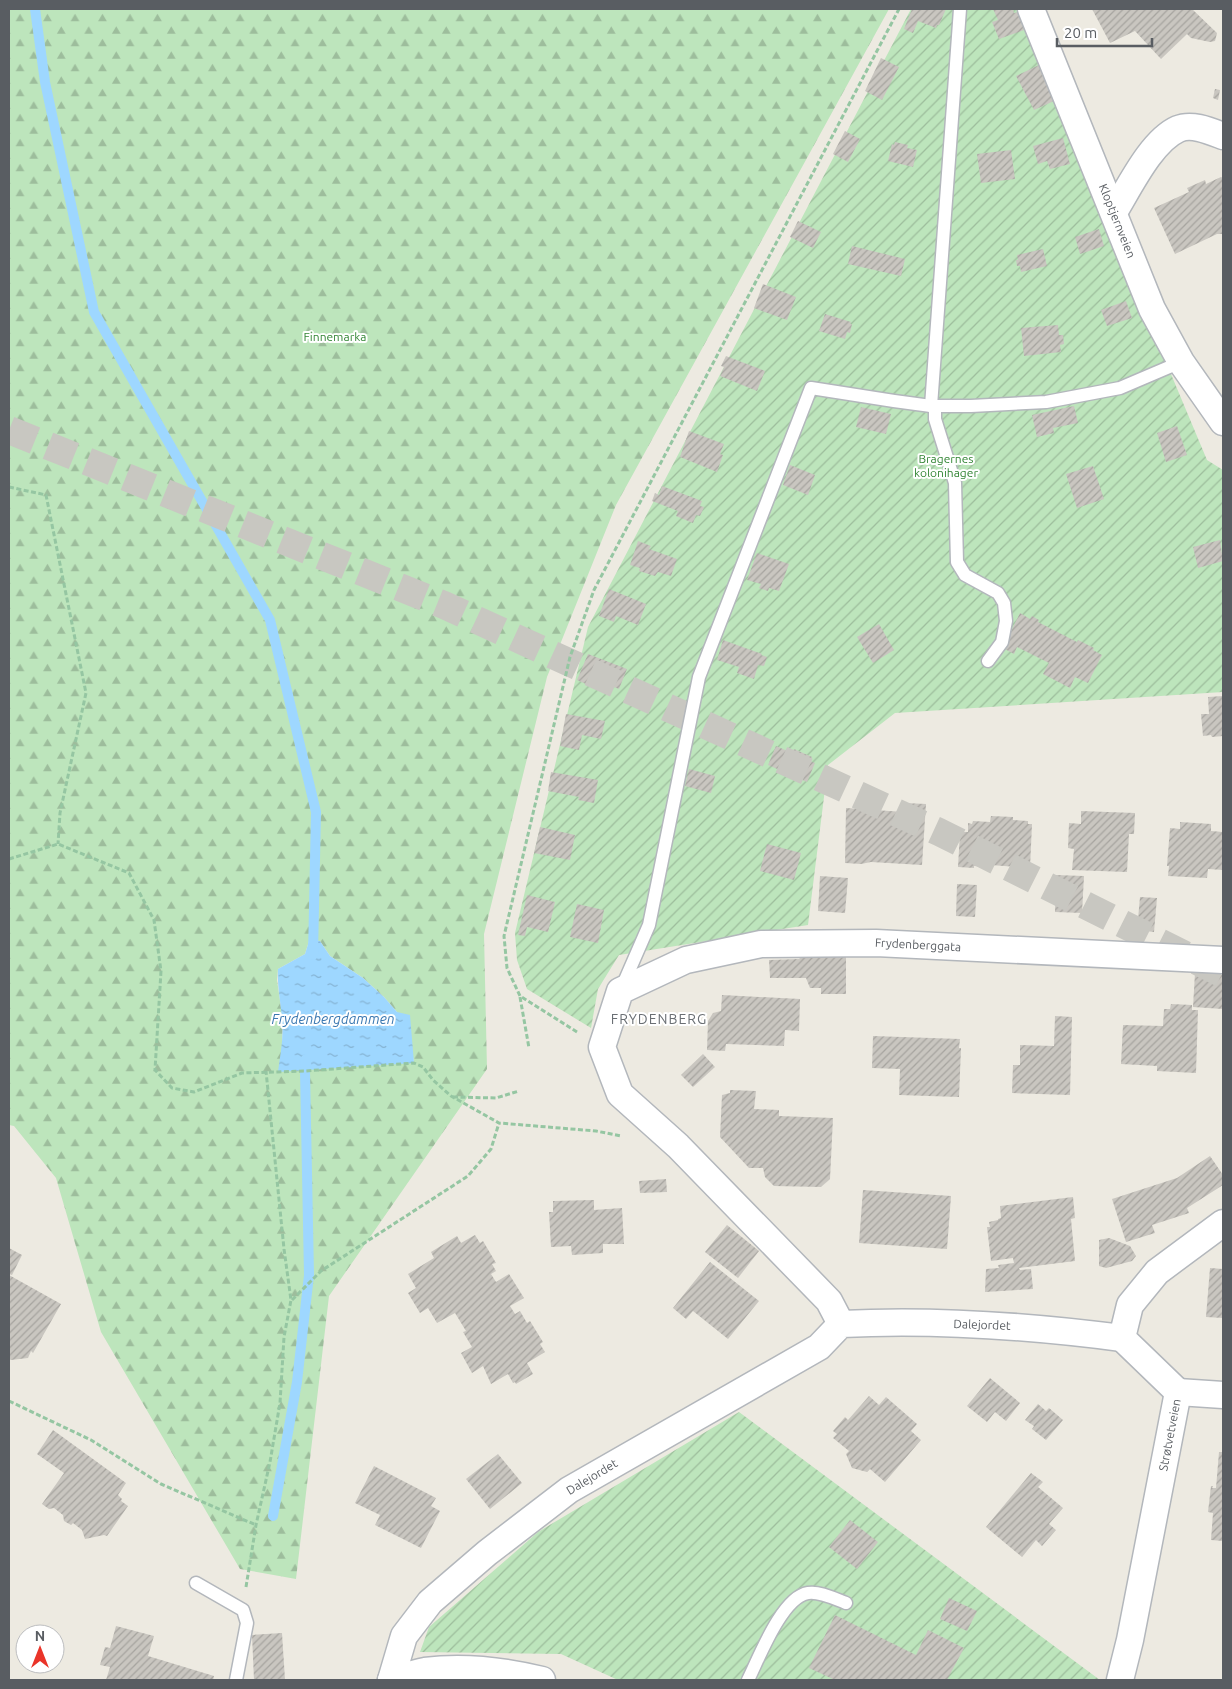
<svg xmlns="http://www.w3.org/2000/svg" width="1232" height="1689" font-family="Ubuntu,sans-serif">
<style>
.forest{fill:url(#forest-firs);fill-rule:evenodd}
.garden{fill:url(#garden-furrows)}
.water{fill:url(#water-ripples)}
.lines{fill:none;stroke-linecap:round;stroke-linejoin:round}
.stream{stroke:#9ed7ff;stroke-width:10}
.building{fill:url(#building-hatch)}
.primary-tunnel{stroke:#c8c7c1;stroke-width:28;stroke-dasharray:28 14;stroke-linecap:butt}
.lane-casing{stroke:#b3b7bc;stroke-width:15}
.street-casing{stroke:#b3b7bc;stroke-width:29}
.path{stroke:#95c6a2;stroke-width:3;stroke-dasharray:5 2.5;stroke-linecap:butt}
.lane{stroke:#fff;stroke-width:12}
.street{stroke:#fff;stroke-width:26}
.labels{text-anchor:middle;stroke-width:4;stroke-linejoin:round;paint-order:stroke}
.street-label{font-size:12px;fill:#595d62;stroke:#fff}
.park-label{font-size:12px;fill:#348636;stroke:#fff}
.water-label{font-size:14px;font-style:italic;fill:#3b78b1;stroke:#fff}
.neighbourhood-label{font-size:14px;letter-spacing:1px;fill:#6a6f74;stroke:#fff}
</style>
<defs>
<pattern id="forest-firs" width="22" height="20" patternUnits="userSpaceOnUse" patternTransform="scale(1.25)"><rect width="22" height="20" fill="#bde5bc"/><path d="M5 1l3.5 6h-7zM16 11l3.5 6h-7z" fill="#9dbd9c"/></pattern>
<pattern id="garden-furrows" width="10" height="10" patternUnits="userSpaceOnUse" patternTransform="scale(1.25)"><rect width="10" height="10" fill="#bde5bc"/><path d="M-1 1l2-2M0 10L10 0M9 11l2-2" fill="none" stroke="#9dbd9c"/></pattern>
<pattern id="water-ripples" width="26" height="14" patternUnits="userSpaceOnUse" patternTransform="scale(1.25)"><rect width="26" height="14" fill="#9ed7ff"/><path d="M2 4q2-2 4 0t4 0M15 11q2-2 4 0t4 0" fill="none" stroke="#84b2d2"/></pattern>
<pattern id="building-hatch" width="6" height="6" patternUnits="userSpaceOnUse" patternTransform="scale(1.25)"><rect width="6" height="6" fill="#c9c6c0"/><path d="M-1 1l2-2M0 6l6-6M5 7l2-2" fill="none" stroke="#a6a49f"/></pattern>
</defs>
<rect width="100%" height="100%" fill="#edeae1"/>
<!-- forest -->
<path class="forest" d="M9,9H889L616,505L547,677L484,934L487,1069L329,1296L296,1579L240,1569L101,1332L56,1178L14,1126L9,1125ZM309,941H320L330,956L363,978L384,997L397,1012L412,1051L414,1063L282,1042L283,1021L277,980L278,969L305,954Z"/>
<!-- garden -->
<g class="garden">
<polygon points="911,9 1018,9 1207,460 1223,470 1223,692 895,713 828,765 808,925 619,955 598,989 591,1028 527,989 517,960 515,933 588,627"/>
<polygon points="739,1412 1100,1680 618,1680 561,1654 420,1652 429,1627 538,1532"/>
</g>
<!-- water -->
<path class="water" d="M309,941H320L330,956L363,978L384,997L397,1012L410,1015L414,1063L278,1072C280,1055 284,1038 282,1021C281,1003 277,987 278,969L305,954Z"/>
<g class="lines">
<!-- stream -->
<g class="stream">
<polyline points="35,9 45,82 94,312 270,620 316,812 313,955"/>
<polyline points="273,1516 297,1382 309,1275 305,1071 306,1059"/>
</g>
</g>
<!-- building -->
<g class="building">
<polygon points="912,9 946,9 939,25 937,25 936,28 918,21 913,33 904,29"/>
<polygon points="993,9 1013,9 1014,13 1018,12 1024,30 999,39 992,22 998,20"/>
<polygon points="1092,9 1192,9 1217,33 1215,41 1210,42 1191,38 1187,34 1161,59 1135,31 1110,43"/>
<polygon points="881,58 899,67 882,100 865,91"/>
<polygon points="1039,65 1054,101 1034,110 1016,76"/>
<polygon points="1215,89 1220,90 1218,100 1213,98"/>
<polygon points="845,131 860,139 848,162 833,154"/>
<polygon points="1063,138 1070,164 1050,169 1047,161 1038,164 1033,146"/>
<polygon points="895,142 908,145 907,148 917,150 913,167 888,161 892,144 894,145"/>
<polygon points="1011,150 1015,179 981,183 977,154"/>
<polygon points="1221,177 1223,178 1223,234 1217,234 1175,254 1154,208 1189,192 1187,188 1205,180 1206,184"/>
<polygon points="798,221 821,232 813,248 790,237"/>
<polygon points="1099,229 1104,246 1080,254 1075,237"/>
<polygon points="852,246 905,259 901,276 848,264"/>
<polygon points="1043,249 1047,266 1021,272 1020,266 1017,266 1016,260 1018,260 1017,255"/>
<polygon points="763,284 796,297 787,320 754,308"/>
<polygon points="1126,301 1132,318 1107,326 1101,310"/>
<polygon points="825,314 851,322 850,324 852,324 850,333 847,332 845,339 819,331"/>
<polygon points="1058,325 1059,335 1063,335 1064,344 1060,345 1061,352 1024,356 1021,328"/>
<polygon points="726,356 765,371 757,391 720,376 724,367 721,366"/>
<polygon points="1074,406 1078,423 1053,428 1054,433 1037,437 1032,415"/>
<polygon points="861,407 891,414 886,434 856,427"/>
<polygon points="1177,426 1187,455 1166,462 1157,433"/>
<polygon points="689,431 724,444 720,454 723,455 717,472 680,457"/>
<polygon points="790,465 815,475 808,495 783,485"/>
<polygon points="1093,466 1104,499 1077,508 1066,474"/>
<polygon points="662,486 702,501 700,506 704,507 700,516 696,515 693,523 676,516 678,511 652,501 655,493 659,495"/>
<polygon points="1220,540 1223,561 1198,568 1193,547"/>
<polygon points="638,541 651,546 649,549 677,559 671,576 658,572 655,576 639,571 640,568 630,565"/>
<polygon points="757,553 789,564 779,591 769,588 768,591 759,588 761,584 747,580"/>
<polygon points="609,589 646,604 638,625 616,616 614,622 599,616"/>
<polygon points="1020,613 1030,619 1032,616 1039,620 1038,622 1077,642 1078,640 1094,648 1093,650 1102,655 1088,683 1075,677 1070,688 1043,674 1049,663 1017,647 1014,654 1003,648"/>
<polygon points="879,624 894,650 873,663 857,637"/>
<polygon points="723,640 762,654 761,655 767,657 764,666 758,665 754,679 737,673 739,667 717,660"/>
<polygon points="588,654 627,669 619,689 591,678 588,685 577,680"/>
<polygon points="1223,696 1223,736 1212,737 1211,735 1203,736 1201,714 1209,714 1208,697"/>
<polygon points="566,714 605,721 601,739 582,735 579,750 560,746"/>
<polygon points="776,746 792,753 794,749 812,757 810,761 815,763 807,782 768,765"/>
<polygon points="689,769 715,776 711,793 685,786"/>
<polygon points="551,772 598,780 594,803 578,800 579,797 548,791"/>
<polygon points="905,803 926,804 922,865 871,862 861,864 845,863 846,808 904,812"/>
<polygon points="1081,811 1135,813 1134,834 1129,834 1127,872 1072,870 1074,849 1068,848 1069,823 1081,824"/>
<polygon points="991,816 1013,817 1013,820 1028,821 1028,824 1032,824 1030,868 990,865 990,867 974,866 974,868 958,867 960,832 968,832 968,823 972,824 973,821 990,822"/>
<polygon points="1180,822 1211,824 1211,831 1223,832 1223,870 1208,869 1207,878 1168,876 1169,866 1167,866 1170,828 1180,829"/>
<polygon points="540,827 575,835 570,860 534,853"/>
<polygon points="767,844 801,853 794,880 760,871"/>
<polygon points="1056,875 1084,876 1082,913 1055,912"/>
<polygon points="820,876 848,878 845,913 818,911"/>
<polygon points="957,884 977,885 975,917 956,916"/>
<polygon points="527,895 555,902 548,932 527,927 525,936 518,935"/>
<polygon points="1140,897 1157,898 1154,932 1137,930"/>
<polygon points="577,904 604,910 598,943 570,937"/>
<polygon points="798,957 846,957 846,994 821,994 821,988 810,988 806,978 770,978 769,960 800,959"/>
<polygon points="1195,973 1223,975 1223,1009 1193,1007"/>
<polygon points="722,995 800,999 799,1031 785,1030 784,1046 726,1044 725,1051 707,1050 708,1021 713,1013 721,1011"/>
<polygon points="1171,1004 1192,1005 1192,1010 1198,1010 1196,1073 1157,1071 1157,1066 1121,1064 1123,1025 1163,1026 1164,1009 1170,1009"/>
<polygon points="1055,1016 1072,1017 1070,1095 1012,1093 1013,1065 1020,1065 1020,1045 1054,1046"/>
<polygon points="873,1036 960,1039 959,1048 961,1048 959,1097 899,1095 900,1069 872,1068"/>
<polygon points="703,1054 715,1067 693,1087 681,1075"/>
<polygon points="730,1090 756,1091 754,1109 779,1110 779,1116 833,1118 830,1179 821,1187 774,1186 765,1177 763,1168 749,1168 720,1137 722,1095 730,1093"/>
<polygon points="1210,1156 1223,1175 1223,1185 1187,1208 1189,1213 1152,1225 1155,1233 1126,1242 1112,1199 1177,1178"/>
<polygon points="666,1179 667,1192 640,1193 639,1181"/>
<polygon points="863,1190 951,1196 947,1249 859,1243"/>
<polygon points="1073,1197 1075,1218 1071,1219 1075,1261 1019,1268 1020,1270 1031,1269 1033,1289 985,1292 986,1269 999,1268 998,1265 1014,1263 1013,1258 991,1261 987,1227 990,1227 989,1222 998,1220 998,1219 1001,1218 1000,1206"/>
<polygon points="594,1200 594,1210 622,1208 624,1244 603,1244 603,1253 572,1255 571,1246 551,1247 549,1212 553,1212 553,1201"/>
<polygon points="727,1225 759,1251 738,1278 705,1252"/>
<polygon points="475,1235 480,1243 483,1241 496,1263 492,1264 496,1271 491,1274 496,1282 509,1274 524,1298 510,1306 515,1314 520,1311 527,1323 530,1321 543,1342 540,1344 545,1352 527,1363 533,1374 516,1384 515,1382 513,1383 508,1374 491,1384 483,1366 472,1373 461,1353 472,1347 463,1332 466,1331 455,1313 437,1323 428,1308 420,1313 408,1293 416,1288 408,1274 434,1258 431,1252 457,1236 461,1243"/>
<polygon points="1109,1238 1130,1246 1136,1256 1132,1261 1106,1268 1099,1266 1099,1240"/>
<polygon points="9,1248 22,1255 12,1275 9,1274"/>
<polygon points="710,1262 759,1301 728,1339 693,1311 686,1319 673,1308"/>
<polygon points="1210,1268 1223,1269 1223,1318 1206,1317"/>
<polygon points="9,1275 61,1304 33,1353 31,1351 28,1358 11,1360 9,1359"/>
<polygon points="990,1378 1020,1403 1006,1421 995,1412 987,1422 967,1406"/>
<polygon points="869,1396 879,1405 886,1397 917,1424 911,1431 921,1440 885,1482 870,1469 867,1472 852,1468 846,1454 849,1451 833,1438 837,1434 833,1431 845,1417 848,1420"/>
<polygon points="1038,1404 1046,1411 1049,1408 1063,1420 1046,1440 1032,1429 1034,1426 1025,1420"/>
<polygon points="53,1430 126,1483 118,1495 122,1499 121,1501 128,1506 107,1536 104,1535 85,1539 82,1530 73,1523 71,1525 64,1521 63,1515 54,1508 49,1509 42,1504 64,1473 37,1454"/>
<polygon points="1219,1452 1223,1452 1223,1541 1211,1540 1213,1513 1208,1512 1211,1486 1213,1486 1212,1488 1216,1488"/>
<polygon points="498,1454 522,1483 490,1509 466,1479"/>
<polygon points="374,1466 436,1498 431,1506 440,1511 421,1548 375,1525 380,1515 355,1503"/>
<polygon points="1031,1473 1043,1482 1038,1487 1063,1508 1049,1524 1056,1530 1042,1546 1036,1540 1022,1557 986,1527"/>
<polygon points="850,1520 878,1542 857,1569 829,1547"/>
<polygon points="949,1598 977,1611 967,1631 940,1619"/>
<polygon points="835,1615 916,1655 928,1630 964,1648 947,1680 835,1680 809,1668"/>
<polygon points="116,1626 154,1636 148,1656 214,1676 213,1680 106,1680 110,1667 100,1665 105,1647 110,1648"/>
<polygon points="282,1633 285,1680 254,1680 252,1635"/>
</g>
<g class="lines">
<!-- primary-tunnel -->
<polyline class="primary-tunnel" points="9,430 444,605 939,832 1223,974"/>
<!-- lane casing -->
<g class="lane-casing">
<g id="lane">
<polyline points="931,406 960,9"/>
<polyline points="935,406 935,419 955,483 957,562 965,575 998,593 1004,603 1006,621 1002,642 988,661"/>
<polyline points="622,987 649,925 699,677 811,388 894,401 931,406 971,406 1046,402 1120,388 1181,362"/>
<polyline points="196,1583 243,1610 247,1623 236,1680"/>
<path d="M748,1680C759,1658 782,1597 808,1593C820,1591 835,1599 846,1603"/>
</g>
</g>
<!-- street casing -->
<g class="street-casing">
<g id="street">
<polyline points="1031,9 1152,309 1181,362 1223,422"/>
<path d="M1114,212C1129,188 1151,141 1178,129C1192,123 1210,131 1223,136"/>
<polyline points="841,1324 829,1301 678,1146 620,1094 602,1047 620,991 686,960 761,944 876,943 1223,960"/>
<polyline points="1178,1392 1122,1338 1130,1305 1157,1272 1223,1223"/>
<polyline points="1178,1392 1223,1395"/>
<path d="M391,1680L404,1636L430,1602L487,1553L569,1490L819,1347L841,1324C935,1319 1029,1326 1122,1338"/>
<path d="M391,1680C402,1677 414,1673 425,1671C463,1666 505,1671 542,1680"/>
<polyline points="1120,1680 1130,1640 1178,1392"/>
</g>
</g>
<!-- path -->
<g class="path">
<polyline points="9,487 46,495 86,693 60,813 58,844"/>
<polyline points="9,859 58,844 129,873 154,920 161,971 155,1070 172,1088 194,1092 242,1073 305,1071 414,1063 423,1067 433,1080 451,1096 499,1123 596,1131 621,1136"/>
<polyline points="520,997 529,1048"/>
<polyline points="577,1032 520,996 507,968 504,936 570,657 594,590 899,9"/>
<polyline points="453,1097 496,1098 519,1091"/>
<polyline points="292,1300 321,1271 468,1176 491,1149 499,1123"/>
<polyline points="9,1401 91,1440 161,1484 256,1525"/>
<polyline points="246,1587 256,1525 270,1462 280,1403 284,1337 291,1300 284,1249 266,1071"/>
</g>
<!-- lane -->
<use href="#lane" class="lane"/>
<!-- street -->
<use href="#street" class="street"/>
</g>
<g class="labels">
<!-- street labels -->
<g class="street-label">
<text transform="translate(1117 221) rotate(68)" y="4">Kloptjernveien</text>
<text transform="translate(918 945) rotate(3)" y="4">Frydenberggata</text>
<text transform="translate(982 1325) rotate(2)" y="4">Dalejordet</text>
<text transform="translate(1170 1435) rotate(-79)" y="4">Strøtvetveien</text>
<text transform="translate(592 1477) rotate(-31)" y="4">Dalejordet</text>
</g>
<!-- park labels -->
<g class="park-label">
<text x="335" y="341">Finnemarka</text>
<text x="946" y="463">Bragernes<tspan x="946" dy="14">kolonihager</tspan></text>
</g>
<!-- water labels -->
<g class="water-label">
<text x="333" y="1024">Frydenbergdammen</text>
</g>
<!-- neighbourhood labels -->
<g class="neighbourhood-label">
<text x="659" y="1024">FRYDENBERG</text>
</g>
</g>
<!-- border -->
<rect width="1232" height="1689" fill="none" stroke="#595d62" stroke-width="20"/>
<!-- north arrow -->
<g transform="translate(40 1649)"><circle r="24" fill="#ffffff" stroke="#bdbec0"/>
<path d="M0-4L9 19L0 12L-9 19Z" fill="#ea3429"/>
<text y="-8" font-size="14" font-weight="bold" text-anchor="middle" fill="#595d62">N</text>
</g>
<!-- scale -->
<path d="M1057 38v8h95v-8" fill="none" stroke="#595d62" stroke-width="2.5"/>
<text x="1064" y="38" font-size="15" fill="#595d62" stroke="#ffffff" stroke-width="4" paint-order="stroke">20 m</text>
</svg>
